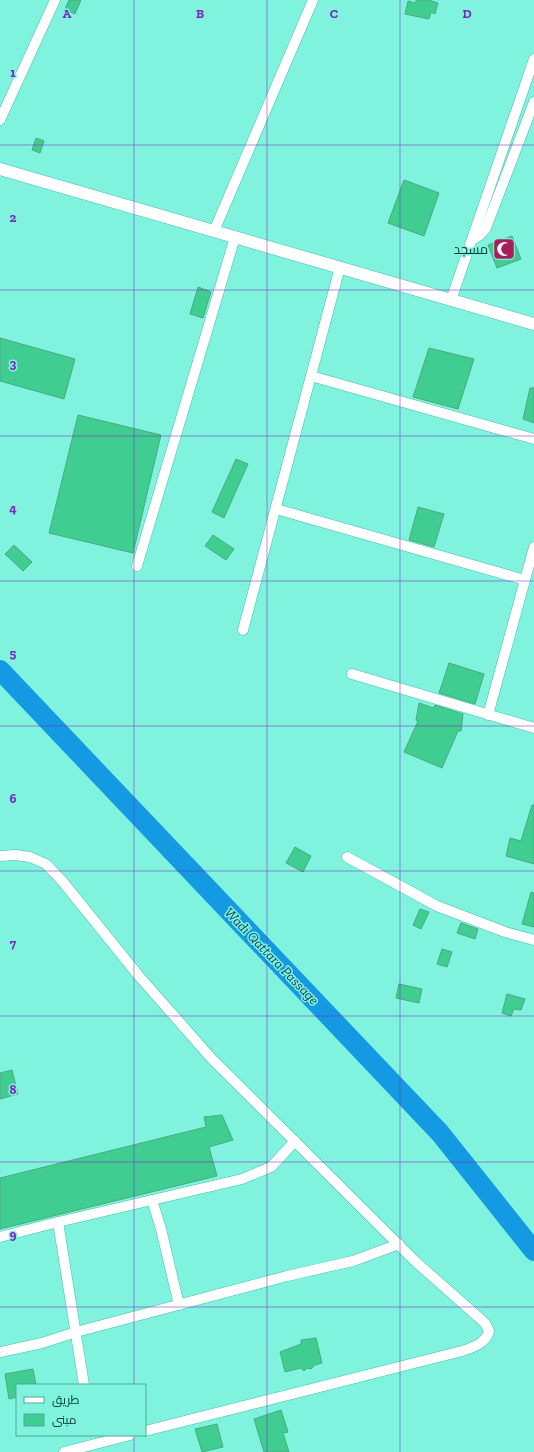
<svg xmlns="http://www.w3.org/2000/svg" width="534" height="1452" font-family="'Zilla Slab',Cairo,serif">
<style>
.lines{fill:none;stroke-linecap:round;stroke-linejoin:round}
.river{stroke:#149ae2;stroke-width:20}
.building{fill:#40cd91;stroke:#4da97e}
.minor-casing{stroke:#46bdab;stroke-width:11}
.tertiary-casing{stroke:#46bdab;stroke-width:13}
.minor{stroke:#fff;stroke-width:10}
.tertiary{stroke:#fff;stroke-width:12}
.grid{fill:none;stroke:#7b2cbf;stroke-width:1;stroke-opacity:0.55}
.labels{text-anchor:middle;stroke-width:3;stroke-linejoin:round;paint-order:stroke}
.poi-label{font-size:13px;fill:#023932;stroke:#80f3df;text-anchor:end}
.water-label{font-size:14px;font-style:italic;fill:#0d3d5b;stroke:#80f3df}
.grid-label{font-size:13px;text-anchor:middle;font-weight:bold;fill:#7b2cbf;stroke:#80f3df;stroke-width:3;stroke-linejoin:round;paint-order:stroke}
</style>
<rect width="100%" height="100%" fill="#80f3df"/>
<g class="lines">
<!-- river -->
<polyline class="river" points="0,670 440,1133 534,1251"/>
</g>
<!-- building -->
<g class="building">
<polygon points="69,0 81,0 75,14 65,9"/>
<polygon points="416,0 428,0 438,3 435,14 431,12 429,19 405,14 408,1 416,3"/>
<polygon points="36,138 44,141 40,153 32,150"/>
<polygon points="404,180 439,193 424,236 388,223"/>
<polygon points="512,236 521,259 497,268 488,245"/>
<polygon points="198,287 211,292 203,318 190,314"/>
<polygon points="0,338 75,359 64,399 0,381"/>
<polygon points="429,348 474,359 458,409 413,397"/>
<polygon points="530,388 534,388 534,423 523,419"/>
<polygon points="78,415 161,435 133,553 49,533"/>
<polygon points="236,459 248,464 224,518 212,512"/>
<polygon points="418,507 444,514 434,547 409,540"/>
<polygon points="213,535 234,549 226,560 205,546"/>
<polygon points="14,545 32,562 23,571 5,554"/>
<polygon points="449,663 484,674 475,704 439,693"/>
<polygon points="419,703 434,708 435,705 463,714 461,731 458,731 442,768 404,752 418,721 416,720"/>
<polygon points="532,805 534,805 534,864 506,856 510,838 521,841"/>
<polygon points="295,847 311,856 303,872 286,863"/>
<polygon points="531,892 534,893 534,927 522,924"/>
<polygon points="420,909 429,912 421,929 413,925"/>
<polygon points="461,923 478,929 475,939 457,933"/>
<polygon points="442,949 452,952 447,967 437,964"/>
<polygon points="399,984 422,989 419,1003 396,998"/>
<polygon points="507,994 525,999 521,1010 514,1009 511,1016 502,1013"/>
<polygon points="12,1070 18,1094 0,1099 0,1073"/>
<polygon points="222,1115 233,1140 209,1147 217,1176 0,1229 0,1178 206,1127 204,1117"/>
<polygon points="316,1338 322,1363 315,1365 311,1369 307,1368 304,1371 301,1368 285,1372 280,1352 301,1344 301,1340"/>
<polygon points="33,1369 36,1385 17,1385 17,1397 9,1399 5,1374"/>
<polygon points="281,1410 288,1432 283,1433 289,1452 264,1452 254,1419"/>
<polygon points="217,1424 223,1447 202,1452 195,1429"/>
</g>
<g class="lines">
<!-- minor casing -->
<g class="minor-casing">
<g id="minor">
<polyline points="0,120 55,0"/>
<polyline points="214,231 313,0"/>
<polyline points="472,240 480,235 486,228 534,102"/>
<polyline points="451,300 534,59"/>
<polyline points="311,376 534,439"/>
<polyline points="276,509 525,580"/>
<polyline points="137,566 235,237"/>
<polyline points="243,630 340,267"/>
<polyline points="352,674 534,728"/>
<polyline points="488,715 534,547"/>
<path d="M0,856L15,855L30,857L46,864L63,882L138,975L212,1059L416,1262L485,1323L489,1331C486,1343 474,1347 462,1351L145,1431"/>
<polyline points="347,857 437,906 505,932 534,940"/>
<polyline points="152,1200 161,1229 179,1305"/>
<polyline points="58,1222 84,1385"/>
<polyline points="0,1237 58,1222 242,1179 271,1167 295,1141"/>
<polyline points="0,1352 42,1343 76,1332 287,1276 353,1261 399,1244"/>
<polyline points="64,1452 130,1435"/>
</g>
</g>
<!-- tertiary casing -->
<g class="tertiary-casing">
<polyline id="tertiary" points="0,169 534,324"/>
</g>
<!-- minor -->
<use href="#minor" class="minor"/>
<!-- tertiary -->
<use href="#tertiary" class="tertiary"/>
</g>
<!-- grid -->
<path class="grid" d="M134,0V1385M267,0V1452M400,0V1452M0,145H534M0,290H534M0,436H534M0,581H534M0,726H534M0,871H534M0,1016H534M0,1162H534M0,1307H534M134,1435V1452"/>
<!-- icons -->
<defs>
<g id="mosque-square" transform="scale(1.15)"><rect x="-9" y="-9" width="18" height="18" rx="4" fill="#aa1d5b" stroke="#80f3df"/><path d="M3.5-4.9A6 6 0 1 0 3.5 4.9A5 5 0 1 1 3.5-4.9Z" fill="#fff"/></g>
</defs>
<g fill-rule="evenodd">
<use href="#mosque-square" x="504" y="249"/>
</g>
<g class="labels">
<!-- poi labels -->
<g class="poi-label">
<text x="488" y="254">مسجد</text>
</g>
<!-- water labels -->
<g class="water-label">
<text transform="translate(272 956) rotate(46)" y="5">Wadi Qattara Passage</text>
</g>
</g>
<g class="grid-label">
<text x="67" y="18">A</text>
<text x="200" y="18">B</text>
<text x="334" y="18">C</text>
<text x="467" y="18">D</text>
<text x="13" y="77">1</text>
<text x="13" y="222">2</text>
<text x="13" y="368">3</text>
<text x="13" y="513">4</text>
<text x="13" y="658">5</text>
<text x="13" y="803">6</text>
<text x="13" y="948">7</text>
<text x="13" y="1094">8</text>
<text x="13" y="1239">9</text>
</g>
<!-- legend -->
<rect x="16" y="1384" width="130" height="52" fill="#80f3df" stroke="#4ea99a"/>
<rect x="24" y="1397" width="20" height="6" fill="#ffffff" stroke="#4ea99a"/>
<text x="52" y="1404" font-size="12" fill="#023932">طريق</text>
<rect x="24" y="1414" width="20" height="12" fill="#40cd91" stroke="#4ea99a"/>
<text x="52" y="1424" font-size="12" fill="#023932">مبنى</text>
</svg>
